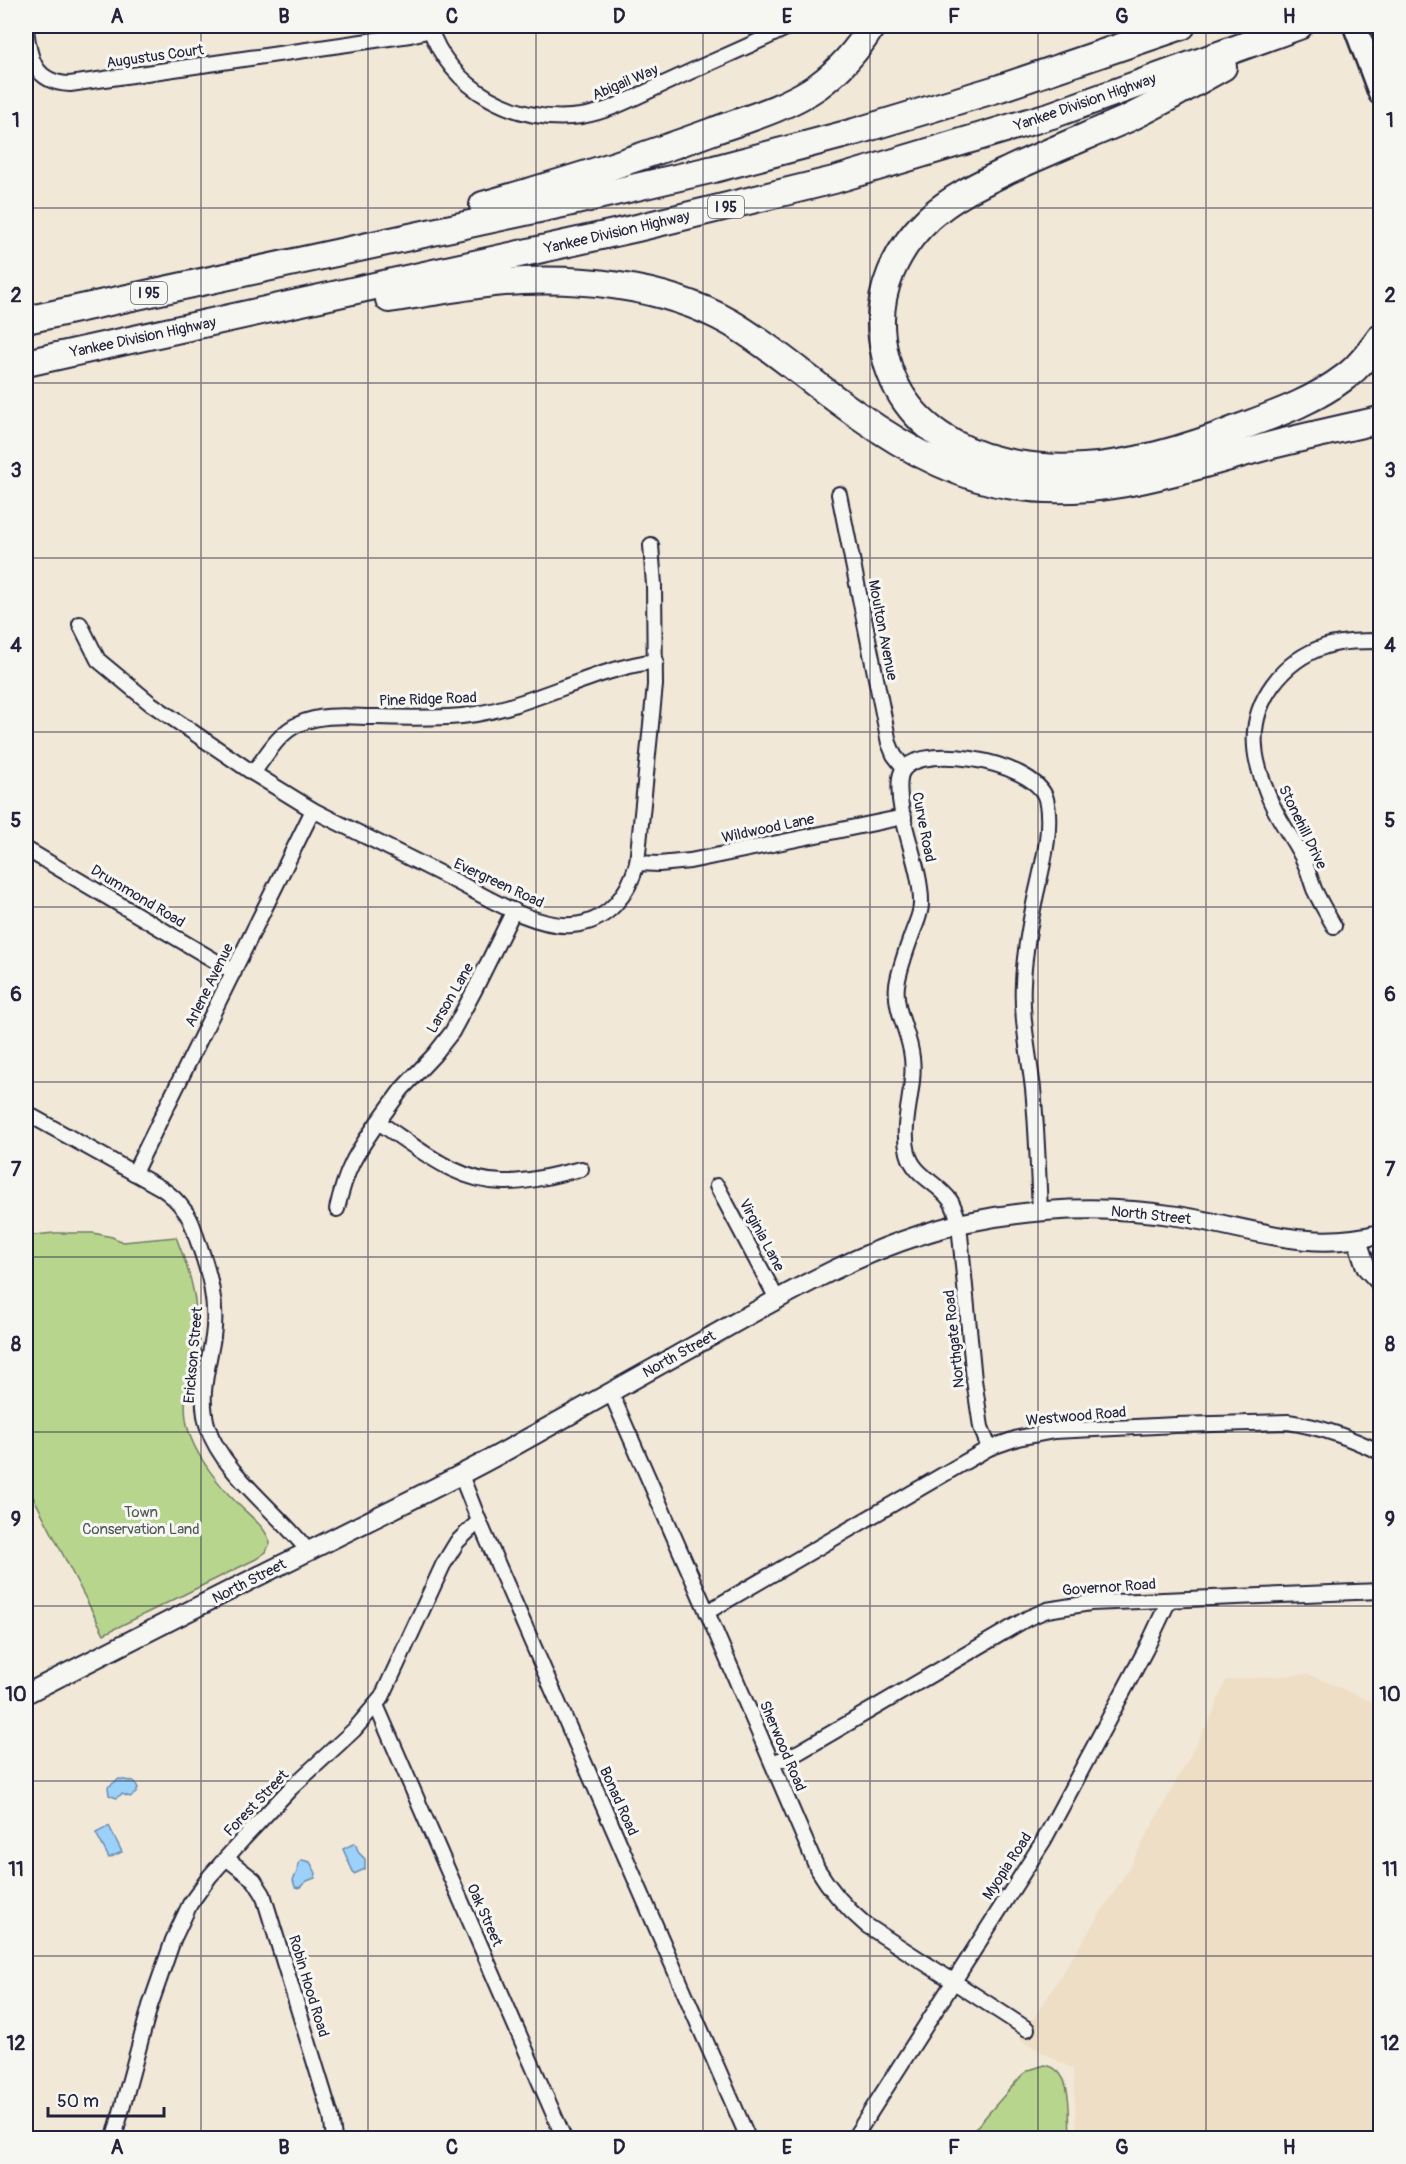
<svg xmlns="http://www.w3.org/2000/svg" width="1406" height="2164" font-family="Pangolin,sans-serif">
<style>
.built{fill:#efdec6}
.green{fill:#b8d58d;stroke:#6d7c64;stroke-width:1.5}
.water{fill:#9cd1fa;stroke:#6b8bae;stroke-width:1.5}
.lines{fill:none;stroke-linecap:round;stroke-linejoin:round}
.minor-casing{stroke:#22223b;stroke-width:18}
.tertiary-casing{stroke:#22223b;stroke-width:22}
.primary-casing{stroke:#22223b;stroke-width:27}
.motorway-casing{stroke:#22223b;stroke-width:30}
.minor{stroke:#f6f6f2;stroke-width:14}
.tertiary{stroke:#f6f6f2;stroke-width:18}
.primary{stroke:#f6f6f2;stroke-width:22}
.motorway{stroke:#f6f6f2;stroke-width:26}
.grid{fill:none;stroke:#22223b;stroke-width:1.5;stroke-opacity:0.55}
.labels{text-anchor:middle;stroke-width:6;stroke-linejoin:round;paint-order:stroke}
.shield{fill:#f6f6f2;stroke:#626272;stroke-width:1.5}
.shield-label{font-size:14px;font-weight:bold;fill:#22223b}
.street-label{font-size:15px;fill:#22223b;stroke:#f6f6f2}
.park-label{font-size:15px;fill:#4f5854;stroke:#f6f6f2}
.neatline{fill:none;stroke:#22223b;stroke-width:2}
.grid-label{font-size:20px;text-anchor:middle;font-weight:bold;fill:#22223b}
</style>
<rect width="100%" height="100%" fill="#f2e8d8"/>
<filter id="ink" filterUnits="userSpaceOnUse"><feTurbulence type="fractalNoise" baseFrequency=".0167" numOctaves="2"/><feDisplacementMap in="SourceGraphic" scale="12" xChannelSelector="R" yChannelSelector="G"/><feConvolveMatrix kernelMatrix="1 2 1 2 8 2 1 2 1" color-interpolation-filters="sRGB"/></filter>
<g filter="url(#ink)">
<!-- built -->
<polygon class="built" points="1308,1674 1380,1705 1380,2138 1077,2138 1073,2069 1020,2040 1129,1868 1212,1715 1226,1680"/>
<!-- green -->
<g class="green">
<path d="M54,1233H93L112,1237L123,1242L176,1237C187,1265 198,1295 196,1326C194,1364 176,1400 191,1438C199,1459 219,1485 235,1501C246,1513 266,1526 270,1543L266,1552L256,1559L104,1634L26,1483V1236Z"/>
<path d="M1045,2065C1075,2070 1068,2116 1070,2138H967L1022,2075L1029,2070Z"/>
</g>
<!-- water -->
<g class="water">
<polygon points="119,1779 135,1782 138,1788 136,1793 130,1797 122,1794 116,1798 109,1795 108,1787"/>
<polygon points="109,1826 122,1852 109,1858 96,1833"/>
<polygon points="355,1843 359,1853 365,1859 365,1869 354,1874 343,1849"/>
<polygon points="302,1860 310,1862 316,1873 315,1878 307,1881 299,1888 295,1887 293,1880 297,1872 298,1864"/>
</g>
<g class="lines">
<!-- minor casing -->
<g class="minor-casing">
<g id="minor">
<path d="M429,26C450,89 516,125 581,116C612,111 641,94 670,81C710,62 751,46 790,26"/>
<path d="M26,28C29,57 34,83 70,84L410,35L431,30"/>
<polyline points="839,494 889,743 894,755 904,768"/>
<path d="M80,624L98,660L150,703L253,773L313,810C358,833 404,855 449,878C484,895 533,928 572,925C607,923 629,894 637,863L655,685L654,585L651,545"/>
<path d="M253,773C266,756 279,732 299,724C323,713 351,717 376,717C401,718 425,718 449,717C522,714 585,670 656,661"/>
<polyline points="26,849 234,972"/>
<polyline points="637,863 659,864 690,861 904,817"/>
<path d="M514,910L474,991L452,1032L434,1055L402,1089L378,1122C417,1147 458,1184 507,1182C532,1182 557,1174 581,1169"/>
<path d="M1334,926C1327,914 1320,902 1314,889C1310,878 1307,866 1301,855C1291,835 1276,817 1268,795C1262,780 1256,763 1255,747C1251,701 1283,660 1326,646C1344,641 1362,641 1380,641"/>
<path d="M26,1113L161,1188C170,1194 178,1201 184,1210C191,1218 194,1229 197,1239C209,1271 218,1303 213,1337C208,1368 198,1397 208,1428C222,1472 279,1513 308,1551"/>
<polyline points="134,1173 313,810"/>
<polyline points="717,1186 777,1299"/>
<path d="M337,1209C346,1169 355,1155 378,1122"/>
<path d="M611,1393L707,1612L817,1868C830,1890 846,1908 866,1925L1027,2029"/>
<path d="M989,1448L981,1427L974,1380L959,1224C957,1216 955,1207 950,1200C937,1182 914,1176 908,1153C900,1122 916,1089 912,1058C910,1033 894,1011 897,985C900,966 907,948 914,929C917,921 921,913 921,904C922,865 895,817 900,778C905,738 1036,760 1046,799C1054,832 1039,877 1033,909C1028,934 1024,959 1023,983C1021,1019 1029,1054 1033,1089C1037,1130 1038,1170 1040,1211"/>
<polyline points="461,1475 479,1521 748,2138"/>
<path d="M707,1612L989,1448L1018,1438L1054,1431L1176,1425L1288,1422C1322,1427 1350,1438 1380,1452"/>
<polyline points="376,1705 564,2138"/>
<polyline points="773,1763 799,1752 1028,1618 1047,1610 1090,1603 1380,1591"/>
<polyline points="226,1858 254,1880 263,1894 331,2116 334,2138"/>
<polyline points="114,2138 150,2006 173,1940 190,1904 210,1876 244,1838 291,1788 354,1730 382,1697 443,1565 457,1542 479,1521"/>
<polyline points="854,2138 1044,1840 1146,1649 1169,1600"/>
</g>
</g>
<!-- tertiary casing -->
<g class="tertiary-casing">
<g id="tertiary">
<polyline points="1357,1240 1366,1267 1380,1282"/>
<path d="M26,1694C118,1647 210,1600 303,1554C371,1519 440,1487 507,1450C574,1413 641,1375 708,1338C789,1292 871,1244 963,1223C1033,1208 1106,1205 1177,1216C1250,1227 1305,1253 1380,1234"/>
</g>
</g>
<!-- primary casing -->
<g class="primary-casing">
<polyline id="primary" points="1355,26 1380,93"/>
</g>
<!-- motorway casing -->
<g class="motorway-casing">
<g id="motorway">
<path d="M1223,67C1192,84 1161,103 1129,118C1090,135 1050,151 1011,169C982,183 953,196 929,218C896,249 876,292 882,338C895,441 993,473 1084,467C1139,464 1194,446 1244,426C1279,413 1315,400 1345,377C1359,367 1370,352 1380,338"/>
<path d="M483,205C561,183 637,159 713,131C747,119 788,107 818,86C840,70 858,49 872,26"/>
<path d="M389,299C423,294 458,287 493,283C572,276 661,283 731,323C775,349 813,384 855,413C901,446 956,478 1013,486C1102,500 1187,468 1272,445C1308,436 1344,428 1380,420"/>
<polyline points="26,320 576,201 714,169 854,132 1000,88 1182,26"/>
<polyline points="26,363 637,228 834,180 1052,115 1299,26"/>
</g>
</g>
<!-- minor -->
<use href="#minor" class="minor"/>
<!-- tertiary -->
<use href="#tertiary" class="tertiary"/>
<!-- primary -->
<use href="#primary" class="primary"/>
<!-- motorway -->
<use href="#motorway" class="motorway"/>
</g>
</g>
<!-- grid -->
<path class="grid" d="M201,26V2138M368,26V2138M536,26V2138M703,26V2138M870,26V2138M1038,26V2138M1206,26V2138M26,208H1380M26,383H1380M26,558H1380M26,732H1380M26,907H1380M26,1082H1380M26,1257H1380M26,1432H1380M26,1606H1380M26,1781H1380M26,1956H1380"/>
<g class="labels">
<!-- shield labels -->
<g class="shield">
<rect x="708" y="196" width="36" height="22" rx="4.5"/>
<rect x="131" y="282" width="36" height="22" rx="4.5"/>
</g>
<g class="shield-label">
<text x="726" y="212">I 95</text>
<text x="149" y="298">I 95</text>
</g>
<!-- street labels -->
<g class="street-label">
<text transform="translate(155 56) rotate(-8)" y="5">Augustus Court</text>
<text transform="translate(625 82) rotate(-23)" y="5">Abigail Way</text>
<text transform="translate(1085 102) rotate(-19)" y="5">Yankee Division Highway</text>
<text transform="translate(617 232) rotate(-13)" y="5">Yankee Division Highway</text>
<text transform="translate(143 337) rotate(-12)" y="5">Yankee Division Highway</text>
<text transform="translate(883 630) rotate(79)" y="5">Moulton Avenue</text>
<text transform="translate(428 699) rotate(-2)" y="5">Pine Ridge Road</text>
<text transform="translate(924 827) rotate(79)" y="5">Curve Road</text>
<text transform="translate(1303 827) rotate(64)" y="5">Stonehill Drive</text>
<text transform="translate(768 828) rotate(-12)" y="5">Wildwood Lane</text>
<text transform="translate(499 883) rotate(25)" y="5">Evergreen Road</text>
<text transform="translate(138 896) rotate(31)" y="5">Drummond Road</text>
<text transform="translate(209 985) rotate(-64)" y="5">Arlene Avenue</text>
<text transform="translate(450 998) rotate(-60)" y="5">Larson Lane</text>
<text transform="translate(1151 1215) rotate(6)" y="5">North Street</text>
<text transform="translate(762 1235) rotate(62)" y="5">Virginia Lane</text>
<text transform="translate(954 1339) rotate(-96)" y="5">Northgate Road</text>
<text transform="translate(679 1354) rotate(-29)" y="5">North Street</text>
<text transform="translate(193 1355) rotate(-85)" y="5">Erickson Street</text>
<text transform="translate(1076 1416) rotate(-5)" y="5">Westwood Road</text>
<text transform="translate(249 1581) rotate(-27)" y="5">North Street</text>
<text transform="translate(1109 1587) rotate(-4)" y="5">Governor Road</text>
<text transform="translate(783 1746) rotate(67)" y="5">Sherwood Road</text>
<text transform="translate(619 1801) rotate(66)" y="5">Bonad Road</text>
<text transform="translate(256 1803) rotate(-46)" y="5">Forest Street</text>
<text transform="translate(1007 1866) rotate(-57)" y="5">Myopia Road</text>
<text transform="translate(485 1915) rotate(66)" y="5">Oak Street</text>
<text transform="translate(309 1986) rotate(73)" y="5">Robin Hood Road</text>
</g>
<!-- park labels -->
<g class="park-label">
<text x="141" y="1517">Town<tspan x="141" dy="17">Conservation Land</tspan></text>
</g>
</g>
<!-- margin -->
<rect width="1406" height="2164" fill="none" stroke="#f6f6f2" stroke-width="66"/>
<!-- scale -->
<path d="M48 2107v9h116v-9" fill="none" stroke="#22223b" stroke-width="3"/>
<text x="57" y="2107" font-size="18" fill="#22223b" stroke="#f6f6f2" stroke-width="4.5" paint-order="stroke">50 m</text>
<rect x="33" y="33" width="1340" height="2098" class="neatline"/>
<g class="grid-label">
<text x="117" y="23">A</text>
<text x="284" y="23">B</text>
<text x="452" y="23">C</text>
<text x="619" y="23">D</text>
<text x="787" y="23">E</text>
<text x="954" y="23">F</text>
<text x="1122" y="23">G</text>
<text x="1289" y="23">H</text>
<text x="16" y="127">1</text>
<text x="1390" y="127">1</text>
<text x="16" y="302">2</text>
<text x="1390" y="302">2</text>
<text x="16" y="477">3</text>
<text x="1390" y="477">3</text>
<text x="16" y="652">4</text>
<text x="1390" y="652">4</text>
<text x="16" y="827">5</text>
<text x="1390" y="827">5</text>
<text x="16" y="1001">6</text>
<text x="1390" y="1001">6</text>
<text x="16" y="1176">7</text>
<text x="1390" y="1176">7</text>
<text x="16" y="1351">8</text>
<text x="1390" y="1351">8</text>
<text x="16" y="1526">9</text>
<text x="1390" y="1526">9</text>
<text x="16" y="1701">10</text>
<text x="1390" y="1701">10</text>
<text x="16" y="1876">11</text>
<text x="1390" y="1876">11</text>
<text x="16" y="2050">12</text>
<text x="1390" y="2050">12</text>
<text x="117" y="2154">A</text>
<text x="284" y="2154">B</text>
<text x="452" y="2154">C</text>
<text x="619" y="2154">D</text>
<text x="787" y="2154">E</text>
<text x="954" y="2154">F</text>
<text x="1122" y="2154">G</text>
<text x="1289" y="2154">H</text>
</g>
</svg>
